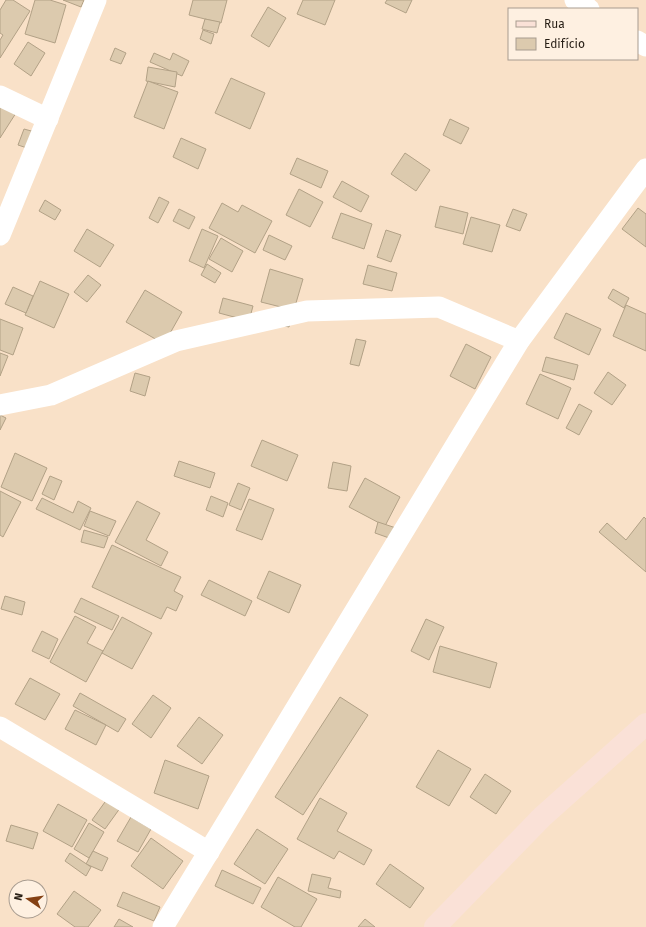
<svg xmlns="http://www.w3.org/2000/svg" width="646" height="927" font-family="'Fira Sans',sans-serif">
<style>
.building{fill:#dccaae;stroke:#b2a186}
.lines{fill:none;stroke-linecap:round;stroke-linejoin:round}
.minor{stroke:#fff;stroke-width:21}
.primary{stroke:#fae1d7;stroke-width:22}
</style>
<rect width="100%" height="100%" fill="#f9e1c8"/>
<!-- building -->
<g class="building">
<polygon points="6,0 13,0 30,11 0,58 0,40 3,35 0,33 0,10"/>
<polygon points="35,0 50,0 66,5 55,43 25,34"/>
<polygon points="63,0 84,0 81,7"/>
<polygon points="193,0 227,0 221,23 189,15"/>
<polygon points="303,0 335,0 325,25 297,14"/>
<polygon points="387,0 412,0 406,13 385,3"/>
<polygon points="268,7 286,18 269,47 251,36"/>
<polygon points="205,19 220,22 217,33 202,29"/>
<polygon points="203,30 214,34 211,44 200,39"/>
<polygon points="28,42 45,53 31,76 14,64"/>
<polygon points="115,48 126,53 121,64 110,60"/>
<polygon points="154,53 170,60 173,53 189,61 182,76 150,62"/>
<polygon points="148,67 177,72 175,87 146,81"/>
<polygon points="231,78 265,93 250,129 215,113"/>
<polygon points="148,81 178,92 164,129 134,117"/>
<polygon points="0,102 16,113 0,138"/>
<polygon points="450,119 469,128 461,144 443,135"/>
<polygon points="24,129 35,132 30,149 18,145"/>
<polygon points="181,138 206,149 198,169 173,157"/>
<polygon points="405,153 430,170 416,191 391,174"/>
<polygon points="297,158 328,171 321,188 290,174"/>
<polygon points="342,181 369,196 361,212 333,197"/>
<polygon points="299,189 323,202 310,227 286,215"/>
<polygon points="159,197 169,202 158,223 149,218"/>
<polygon points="45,200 61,210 55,220 39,211"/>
<polygon points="222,203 238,212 242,205 272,221 255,253 209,228"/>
<polygon points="440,206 468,213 463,234 435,227"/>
<polygon points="638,208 646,214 646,247 622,229"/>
<polygon points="179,209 195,217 189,229 173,221"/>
<polygon points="513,209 527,214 520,231 506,226"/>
<polygon points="341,213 372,224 364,249 332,238"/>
<polygon points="471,217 500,225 492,252 463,244"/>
<polygon points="87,229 114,245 100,267 74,251"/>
<polygon points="202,229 218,236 204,268 189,261"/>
<polygon points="386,230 401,235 391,262 377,257"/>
<polygon points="269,235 292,246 285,260 263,250"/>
<polygon points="221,238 243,251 232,272 209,259"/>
<polygon points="207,264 221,273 215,283 201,275"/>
<polygon points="368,265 397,273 392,291 363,284"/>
<polygon points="270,269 303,279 289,327 276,324 281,307 261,302"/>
<polygon points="88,275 101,285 87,302 74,292"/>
<polygon points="40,281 69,294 54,328 25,315"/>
<polygon points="13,287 33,296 26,313 5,304"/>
<polygon points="613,289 629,298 624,308 608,298"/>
<polygon points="145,290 182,312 164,344 126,322"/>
<polygon points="223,298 253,306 249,321 219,313"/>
<polygon points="626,305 646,314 646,351 613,336"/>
<polygon points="566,313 601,329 589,355 554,338"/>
<polygon points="0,319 23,328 13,355 0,350"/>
<polygon points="356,339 366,341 359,366 350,364"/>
<polygon points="466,344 491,357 475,389 450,376"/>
<polygon points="0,353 8,356 0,376"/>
<polygon points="546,357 578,365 574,380 542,371"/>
<polygon points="608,372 626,385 612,405 594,393"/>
<polygon points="135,373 150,377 145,396 130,391"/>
<polygon points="540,374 571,388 558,419 526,404"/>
<polygon points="579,404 592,411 579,435 566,428"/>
<polygon points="0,415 6,418 0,430"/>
<polygon points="262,440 298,455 287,481 251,466"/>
<polygon points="15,453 47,468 32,501 1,487"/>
<polygon points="179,461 215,473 210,488 174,476"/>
<polygon points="333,462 351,466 347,491 328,488"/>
<polygon points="50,476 62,481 54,500 42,494"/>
<polygon points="365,478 400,497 385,526 349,507"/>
<polygon points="238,483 250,488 241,510 229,505"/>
<polygon points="0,491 21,502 3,537 0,535"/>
<polygon points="211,496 228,503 223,517 206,510"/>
<polygon points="42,498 73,513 78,501 91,508 80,530 36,509"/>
<polygon points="249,499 274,509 262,540 236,530"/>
<polygon points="137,501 160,513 146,540 168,552 161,566 115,542"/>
<polygon points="90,511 116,521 109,536 84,526"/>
<polygon points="644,517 646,519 646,572 599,532 607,523 626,540"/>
<polygon points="378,522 396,528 392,539 375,533"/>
<polygon points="84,530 108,537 104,548 81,542"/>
<polygon points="112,545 181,577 174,591 183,596 176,611 167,607 161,619 92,587"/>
<polygon points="269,571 301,585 289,613 257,598"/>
<polygon points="209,580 252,601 245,616 201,595"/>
<polygon points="5,596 25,602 22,615 1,609"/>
<polygon points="81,598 119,616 112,630 74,612"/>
<polygon points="75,616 96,627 87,643 103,651 86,682 50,662"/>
<polygon points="122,617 152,633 132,669 102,653"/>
<polygon points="426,619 444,627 429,660 411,651"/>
<polygon points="42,631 58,639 49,659 32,651"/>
<polygon points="440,646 497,663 490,688 433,672"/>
<polygon points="30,678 60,694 45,720 15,704"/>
<polygon points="80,693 126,719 118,732 73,706"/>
<polygon points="153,695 171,708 151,738 132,724"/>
<polygon points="340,697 368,715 303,815 275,797"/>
<polygon points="75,710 106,725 96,745 65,729"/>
<polygon points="199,717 223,735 202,764 177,746"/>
<polygon points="438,750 471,769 449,806 416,787"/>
<polygon points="165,760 209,776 198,809 154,793"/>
<polygon points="485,774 511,791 496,814 470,797"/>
<polygon points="110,795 123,804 105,829 92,820"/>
<polygon points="320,798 347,813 337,831 372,850 364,865 339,851 334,859 297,839"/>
<polygon points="58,804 87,820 72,847 43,831"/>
<polygon points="131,817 151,829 138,852 117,841"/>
<polygon points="89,823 104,832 89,858 74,849"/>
<polygon points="11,825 38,833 33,849 6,841"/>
<polygon points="257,829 288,849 265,884 234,864"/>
<polygon points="151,838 183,861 163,889 131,866"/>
<polygon points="93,851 108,858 102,871 86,864"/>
<polygon points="70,853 91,867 86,876 65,861"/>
<polygon points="390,864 424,888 410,908 376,884"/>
<polygon points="222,870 261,888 253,904 215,886"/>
<polygon points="312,874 331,878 328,888 341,891 340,898 308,891"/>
<polygon points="278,877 317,899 301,927 295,927 261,907"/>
<polygon points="74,891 101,910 88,927 75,927 57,914"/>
<polygon points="123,892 160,907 154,921 117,906"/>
<polygon points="119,919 133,927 114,927"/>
<polygon points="365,919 375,927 358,927"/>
</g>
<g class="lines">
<!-- minor -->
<g class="minor">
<polyline points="575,0 589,9"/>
<polyline points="637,41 646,46"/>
<polyline points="0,96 48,119"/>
<polyline points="0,235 96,0"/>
<polyline points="0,405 51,395 176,341 307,311 439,307 519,341"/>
<polyline points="0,727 209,852"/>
<polyline points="163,927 519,341 646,169"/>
</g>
<!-- primary -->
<polyline class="primary" points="435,927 542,817 646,724"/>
</g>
<!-- legend -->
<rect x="508" y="8" width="130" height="52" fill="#fef0e1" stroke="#a89c90"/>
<rect x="516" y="21" width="20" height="6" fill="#fae1d7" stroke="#a89c90"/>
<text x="544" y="28" font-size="12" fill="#281f16">Rua</text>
<rect x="516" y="38" width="20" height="12" fill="#dccaae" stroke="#a89c90"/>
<text x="544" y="48" font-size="12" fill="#281f16">Edifício</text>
<!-- north arrow -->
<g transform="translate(28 899) rotate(283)"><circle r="19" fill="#fef0e1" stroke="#a89c90"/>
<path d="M0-3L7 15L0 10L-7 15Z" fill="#844013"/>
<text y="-6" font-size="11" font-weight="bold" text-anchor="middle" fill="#281f16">N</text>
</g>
</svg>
